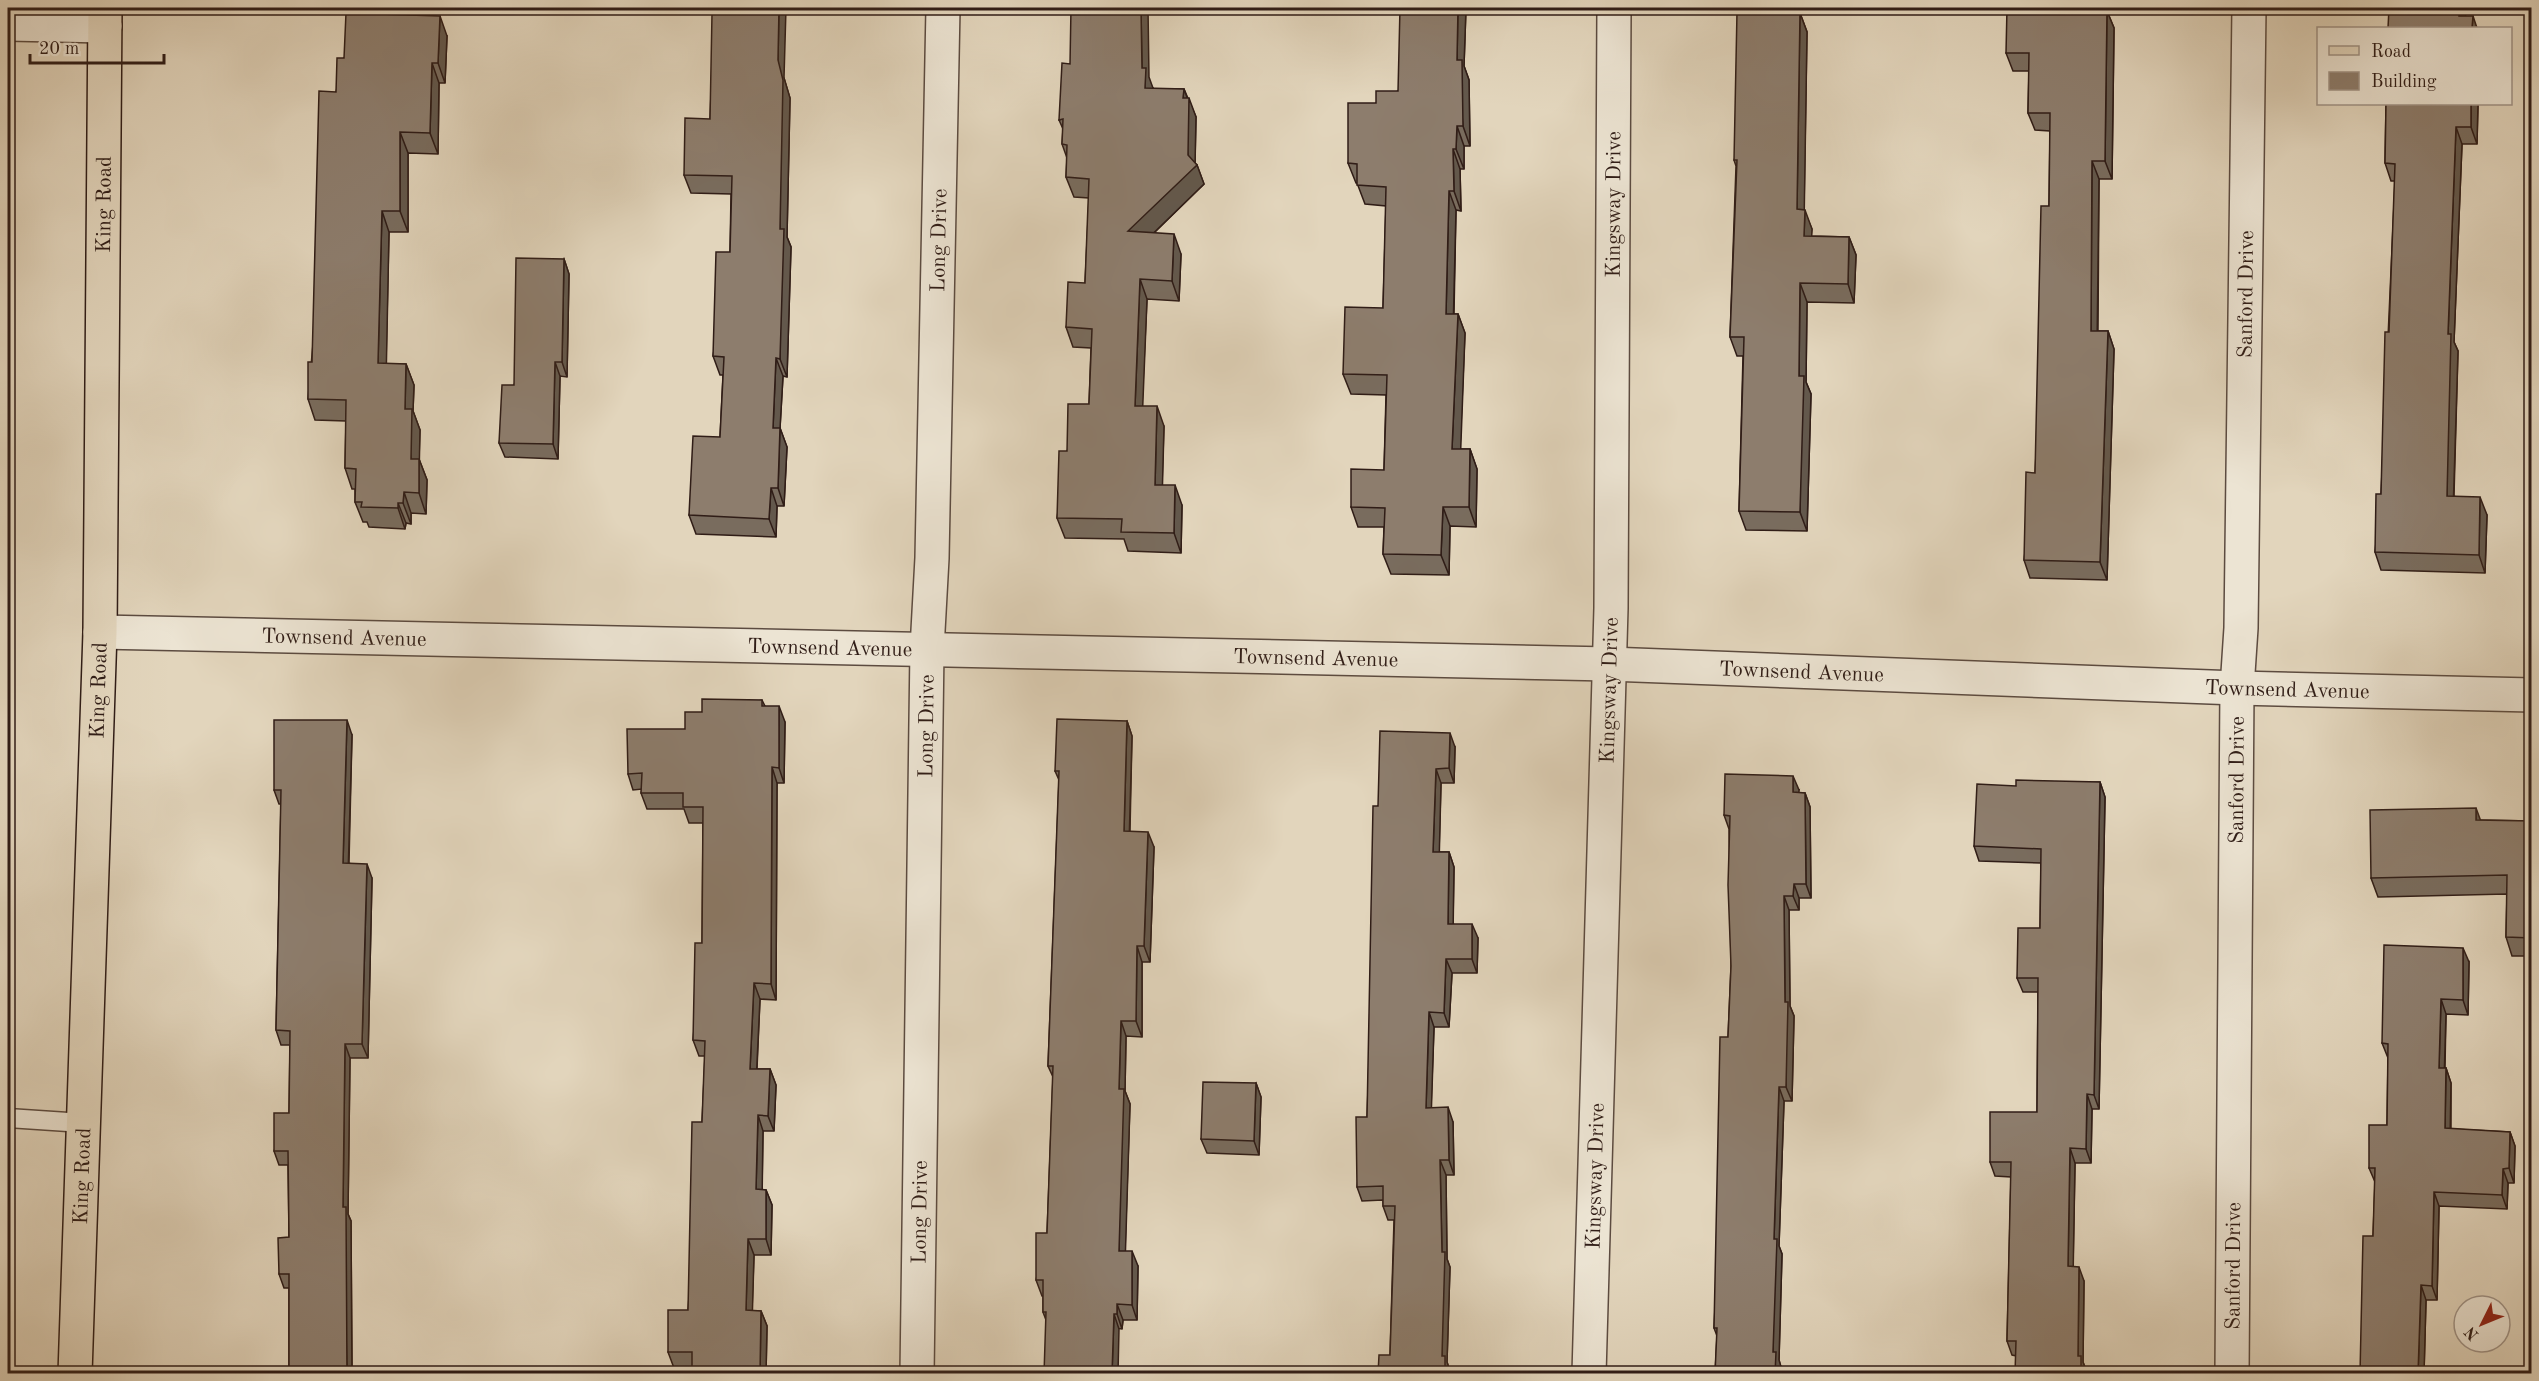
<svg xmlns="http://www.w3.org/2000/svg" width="2539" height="1381" font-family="'Old Standard TT',serif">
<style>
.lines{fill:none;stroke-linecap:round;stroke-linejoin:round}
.service-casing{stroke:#5c4b40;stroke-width:21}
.minor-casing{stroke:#5c4b40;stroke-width:36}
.tertiary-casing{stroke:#5c4b40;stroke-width:36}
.primary-casing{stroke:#301d17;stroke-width:36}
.service{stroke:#ece4d3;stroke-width:18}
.minor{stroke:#ece4d3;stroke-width:33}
.tertiary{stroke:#ece4d3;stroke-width:33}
.primary{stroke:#e2d5bc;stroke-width:33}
.wall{fill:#796c5e;stroke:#301d17;stroke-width:1.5}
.shaded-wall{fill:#63584c;stroke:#301d17;stroke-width:1.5}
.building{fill:#8d7d6d;stroke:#301d17;stroke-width:1.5}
.labels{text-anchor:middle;stroke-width:5;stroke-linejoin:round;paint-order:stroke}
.street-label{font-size:21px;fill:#301d17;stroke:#ece4d3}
</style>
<rect width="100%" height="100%" fill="#e2d5bc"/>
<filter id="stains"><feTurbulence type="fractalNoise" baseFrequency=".00333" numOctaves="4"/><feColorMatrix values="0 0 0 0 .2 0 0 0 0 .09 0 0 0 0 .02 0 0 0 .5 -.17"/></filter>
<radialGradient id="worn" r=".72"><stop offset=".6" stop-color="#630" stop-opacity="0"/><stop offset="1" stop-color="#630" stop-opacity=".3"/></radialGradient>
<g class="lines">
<!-- service casing -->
<g class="service-casing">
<polyline id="service" points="8,1118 83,1123"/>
</g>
<!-- minor casing -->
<g class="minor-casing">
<g id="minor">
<polyline points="8,24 105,26"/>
<path id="s1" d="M917,1374L927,649L932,558L943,8"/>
<path id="s2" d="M1589,1374L1611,608L1614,8"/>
<path id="s3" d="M2232,1374L2237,688L2241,628L2249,8"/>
</g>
</g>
<!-- tertiary casing -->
<g class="tertiary-casing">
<g id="tertiary">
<path id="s4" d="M100,632L1609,664L2237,688L2532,695"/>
</g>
</g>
<!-- primary casing -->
<g class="primary-casing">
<g id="primary">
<path id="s5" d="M75,1374L100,632L105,8"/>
</g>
</g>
<!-- service -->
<use href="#service" class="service"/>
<!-- minor -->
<use href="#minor" class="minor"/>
<!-- tertiary -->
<use href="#tertiary" class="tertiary"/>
<!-- primary -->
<use href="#primary" class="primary"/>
</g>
<!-- wall -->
<g class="wall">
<polygon points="1466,8 1464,66 1469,80 1470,146 1464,146 1464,169 1460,169 1461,211 1456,210 1454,314 1458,314 1465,333 1460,449 1470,449 1477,469 1476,527 1450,526 1449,575 1391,574 1383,554 1384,527 1358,527 1351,507 1384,470 1386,395 1351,394 1343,374 1383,308 1386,206 1365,204 1357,183 1356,183 1348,163 1376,103 1398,91"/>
<polygon points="2107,8 2107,11 2114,28 2112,179 2099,179 2098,331 2108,331 2114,349 2107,580 2030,578 2024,560 2035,473 2049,206 2050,131 2035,130 2028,113 2029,71 2013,71 2006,53"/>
<polygon points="1800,13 1807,32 1804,210 1812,229 1811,236 1849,237 1856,255 1854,303 1807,302 1806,382 1811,394 1807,531 1746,530 1739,511 1743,356 1737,356 1730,337 1736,166 1734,160"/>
<polygon points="714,14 784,78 790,98 787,237 791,247 787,377 783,376 780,428 787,447 784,506 777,506 776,537 696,534 689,515 720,437 723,375 720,375 713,356 730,252 731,194 691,193 684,175 710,119"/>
<polygon points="447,36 445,83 439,83 438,154 408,153 408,232 389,232 386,364 406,364 414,385 413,411 420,430 419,459 427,480 426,514 411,513 411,524 406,523 405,529 369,527 367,522 363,522 355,502 355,489 352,489 345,468 346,421 315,420 308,399 336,92 344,58"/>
<polygon points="1153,88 1153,89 1184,89 1196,117 1195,163 1197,165 1204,184 1154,233 1181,254 1179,301 1147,299 1142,406 1164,426 1162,485 1182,505 1181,553 1128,551 1124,539 1065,538 1057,518 1067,451 1089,404 1091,348 1073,347 1066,327 1085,283 1089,198 1074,197 1066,177 1067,158 1062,144 1063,129 1059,120"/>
<polygon points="2386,104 2478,104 2477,144 2462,144 2454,342 2458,351 2454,496 2487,515 2485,573 2381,570 2375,552 2381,494 2395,181 2391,181 2385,163"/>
<polygon points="564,259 569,274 567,377 560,376 558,459 505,457 499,443 514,385"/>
<polygon points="762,700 765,706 785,722 784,783 777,783 776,1000 760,999 757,1069 770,1069 776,1085 774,1131 763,1131 762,1190 766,1190 772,1205 771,1255 754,1255 752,1311 761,1311 767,1326 766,1374 692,1374 692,1368 674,1368 668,1352 688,1310 702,1122 705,1056 699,1056 693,1040 702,943 703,823 689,823 684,809 647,809 641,793 642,789 633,790 628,774 685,729 702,712"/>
<polygon points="1127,721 1132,736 1130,831 1154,847 1150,962 1142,962 1142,1037 1126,1036 1125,1091 1130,1104 1125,1251 1138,1266 1137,1320 1123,1320 1122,1329 1046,1320 1043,1312 1043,1296 1042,1296 1036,1280 1047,1233 1053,1077 1048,1066 1059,780 1055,771"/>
<polygon points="352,735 349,863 372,878 368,1058 350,1058 348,1214 351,1221 352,1374 289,1374 289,1288 284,1288 279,1274 289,1237 288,1165 279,1165 274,1151 289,1113 290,1045 281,1045 276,1030 281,804 279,804 274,790"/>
<polygon points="1455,747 1454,783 1441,783 1439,852 1449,852 1454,867 1453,924 1478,938 1477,973 1452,973 1449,1027 1434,1027 1431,1108 1453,1122 1454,1175 1446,1175 1447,1259 1450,1267 1447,1362 1450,1371 1450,1374 1378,1374 1390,1355 1394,1220 1388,1220 1383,1206 1383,1200 1362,1201 1357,1187 1367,1117 1378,806"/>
<polygon points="2100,782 2105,797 2099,1109 2092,1109 2091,1163 2075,1163 2073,1267 2084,1281 2083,1362 2086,1370 2012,1355 2007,1341 2011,1177 1995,1176 1990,1162 2037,1112 2038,992 2023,992 2017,978 2040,928 2041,863 1979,861 1974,846 2016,786"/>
<polygon points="1799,790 1798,793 1805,793 1810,807 1811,898 1799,898 1799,910 1789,910 1790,1006 1794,1016 1792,1101 1784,1101 1779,1246 1782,1254 1779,1360 1781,1367 1781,1374 1715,1374 1717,1336 1714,1328 1728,1037 1731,966 1729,829 1724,815"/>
<polygon points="2480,820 2532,821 2532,956 2512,956 2506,937 2507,894 2378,897 2371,878"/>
<polygon points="2469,962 2468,1015 2446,1014 2445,1068 2446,1068 2451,1083 2451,1129 2510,1132 2515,1146 2514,1183 2508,1183 2507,1209 2439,1206 2437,1300 2426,1300 2424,1374 2360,1374 2373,1236 2375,1182 2369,1168 2387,1125 2388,1058 2382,1043"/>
<polygon points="1256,1083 1261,1097 1259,1155 1207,1153 1201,1139"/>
</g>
<!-- shaded-wall -->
<g class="shaded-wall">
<polygon points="779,8 786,8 784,78 790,98 787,237 791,247 787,377 780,359 780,229 778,60"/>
<polygon points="1141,8 1148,8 1149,77 1153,88 1152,108 1145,88 1142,68"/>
<polygon points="1458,8 1466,8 1464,66 1469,80 1470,146 1463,126 1457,60"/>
<polygon points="2099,8 2107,8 2106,28 2099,10"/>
<polygon points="2459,8 2466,8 2465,28 2459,16"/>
<polygon points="2107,11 2114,28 2112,179 2105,161"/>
<polygon points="1800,13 1807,32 1804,228 1797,209"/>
<polygon points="440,16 447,36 445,83 438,63"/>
<polygon points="2473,16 2477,28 2472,28"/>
<polygon points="432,63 439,83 438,154 430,133"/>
<polygon points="1184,89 1189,103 1189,98 1196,117 1195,167 1197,165 1204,184 1135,251 1128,231 1188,155 1183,98"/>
<polygon points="2471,104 2478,104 2477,144 2471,127"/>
<polygon points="1457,126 1464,146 1464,169 1456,149"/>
<polygon points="2456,127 2462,144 2454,342 2458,351 2453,514 2447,496 2448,334"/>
<polygon points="400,132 408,153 408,232 400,211"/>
<polygon points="1453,149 1460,169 1461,211 1454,191"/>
<polygon points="2092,161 2099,179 2097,349 2091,331"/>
<polygon points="1449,191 1456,210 1453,334 1446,314"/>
<polygon points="1805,210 1812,229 1811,255 1804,236"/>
<polygon points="382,211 389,232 386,384 378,363"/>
<polygon points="1174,234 1181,254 1179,301 1172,281"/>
<polygon points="1849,237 1856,255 1854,303 1848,284"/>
<polygon points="564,259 569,274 567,377 562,362"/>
<polygon points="1140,279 1147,299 1142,425 1135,406"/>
<polygon points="1800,283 1807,302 1806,382 1811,394 1807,531 1800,512 1799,376"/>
<polygon points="1458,314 1465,333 1460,469 1452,449"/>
<polygon points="2108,331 2114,349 2107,580 2100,562"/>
<polygon points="776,358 783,376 779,446 773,428"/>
<polygon points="555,362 560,376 558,459 553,444"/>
<polygon points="406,364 414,385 413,411 420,430 419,479 411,459 405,409"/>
<polygon points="1157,406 1164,426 1162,504 1155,485"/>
<polygon points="780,428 787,447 784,506 778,488"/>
<polygon points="1470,449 1477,469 1476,527 1469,507"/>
<polygon points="419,459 427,480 426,514 419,493"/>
<polygon points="1175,485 1182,505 1181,553 1174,533"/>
<polygon points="771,488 777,506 776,537 769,519"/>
<polygon points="404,492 411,513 411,524 403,503"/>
<polygon points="2480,497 2487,515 2485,573 2479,555"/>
<polygon points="398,503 406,523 405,529 398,508"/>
<polygon points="1443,507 1450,526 1449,575 1441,555"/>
<polygon points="779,706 785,722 784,783 779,768"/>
<polygon points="347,720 352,735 348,877 343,863"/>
<polygon points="1127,721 1132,736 1129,846 1124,831"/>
<polygon points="1450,733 1455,747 1454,783 1449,768"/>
<polygon points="772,767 777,783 776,1000 771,984"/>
<polygon points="1436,769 1441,783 1439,867 1433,852"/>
<polygon points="1793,776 1799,790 1798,807 1793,792"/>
<polygon points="2100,782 2105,797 2099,1109 2094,1095"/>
<polygon points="1805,793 1810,807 1811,898 1806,884"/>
<polygon points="2476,808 2483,827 2476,820"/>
<polygon points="1148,832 1154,847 1150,962 1144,946"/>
<polygon points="1449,852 1454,867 1453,938 1448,924"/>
<polygon points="367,864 372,878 368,1058 362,1044"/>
<polygon points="1794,884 1799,898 1799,910 1793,896"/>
<polygon points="1784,896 1789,910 1790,1006 1794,1016 1792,1101 1786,1087"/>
<polygon points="1472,924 1478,938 1477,973 1472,959"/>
<polygon points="1137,946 1142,962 1142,1037 1136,1021"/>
<polygon points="2463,948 2469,962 2468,1015 2463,1000"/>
<polygon points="1446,959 1452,973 1449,1027 1444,1013"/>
<polygon points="754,983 760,999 756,1084 750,1069"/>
<polygon points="2441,999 2446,1014 2444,1083 2439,1068"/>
<polygon points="1429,1012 1434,1027 1431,1122 1426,1108"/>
<polygon points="1121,1021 1126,1036 1125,1091 1130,1104 1125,1266 1119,1251 1119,1089"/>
<polygon points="345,1044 350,1058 348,1214 351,1221 352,1374 347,1374 343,1207"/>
<polygon points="2446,1068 2451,1083 2450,1143 2445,1128"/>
<polygon points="770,1069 776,1085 774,1131 768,1116"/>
<polygon points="1256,1083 1261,1097 1259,1155 1254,1141"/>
<polygon points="1779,1087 1784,1101 1779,1246 1782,1254 1779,1360 1781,1367 1781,1374 1775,1374 1773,1352 1774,1239"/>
<polygon points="2087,1094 2092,1109 2091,1163 2086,1149"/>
<polygon points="1448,1107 1453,1122 1454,1175 1449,1160"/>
<polygon points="758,1115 763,1131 762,1205 756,1189"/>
<polygon points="2510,1132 2515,1146 2514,1183 2509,1168"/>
<polygon points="2070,1148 2075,1163 2073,1281 2068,1266"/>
<polygon points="1440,1160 1446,1175 1447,1259 1450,1267 1447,1362 1450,1371 1450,1374 1445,1374 1442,1356 1442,1252"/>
<polygon points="2503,1169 2508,1183 2507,1209 2502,1195"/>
<polygon points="766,1190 772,1205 771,1255 766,1239"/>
<polygon points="2434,1192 2439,1206 2437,1300 2432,1286"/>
<polygon points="748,1239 754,1255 752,1326 746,1310"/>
<polygon points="1132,1251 1138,1266 1137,1320 1132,1305"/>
<polygon points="2079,1267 2084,1281 2083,1362 2086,1370 2086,1374 2081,1374 2078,1356"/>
<polygon points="2421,1285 2426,1300 2424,1374 2418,1374"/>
<polygon points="1117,1304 1123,1320 1122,1329 1117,1314"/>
<polygon points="761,1311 767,1326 766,1374 760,1374"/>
<polygon points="1114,1314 1119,1329 1118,1374 1112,1374"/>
</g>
<!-- building -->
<g class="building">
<polygon points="714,8 779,8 778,60 783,80 780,229 784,229 780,359 776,358 773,428 780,428 778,488 771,488 769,519 689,515 693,436 720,437 724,357 713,356 716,252 730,252 732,176 684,175 685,118 710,119 712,14 714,14"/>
<polygon points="1071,8 1141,8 1142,68 1146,68 1145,88 1184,89 1183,98 1189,98 1188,155 1197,165 1128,231 1174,234 1172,281 1140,279 1135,406 1157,406 1155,485 1175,485 1174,533 1121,532 1122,519 1057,518 1059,451 1067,451 1068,404 1089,404 1092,329 1066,327 1068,282 1085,283 1089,179 1066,177 1067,145 1062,144 1063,119 1059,120 1062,63 1070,64"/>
<polygon points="1400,8 1458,8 1457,60 1462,60 1463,126 1457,126 1456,149 1453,149 1454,191 1449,191 1446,314 1458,314 1452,449 1470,449 1469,507 1443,507 1441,555 1383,554 1385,508 1351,507 1351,469 1384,470 1387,375 1343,374 1345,307 1383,308 1386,187 1357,185 1357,164 1348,163 1348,103 1376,103 1376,91 1398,91"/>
<polygon points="2007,8 2099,8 2099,10 2107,11 2105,161 2092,161 2091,331 2108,331 2100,562 2024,560 2026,472 2035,473 2041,206 2049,206 2050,113 2028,113 2029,53 2006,53"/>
<polygon points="2389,8 2459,8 2459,16 2473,16 2472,28 2388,28"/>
<polygon points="1737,12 1800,13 1797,209 1805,210 1804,236 1849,237 1848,284 1800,283 1799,376 1804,376 1800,512 1739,511 1744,337 1730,337 1737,160 1734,160"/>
<polygon points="346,13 440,16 438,63 432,63 430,133 400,132 400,211 382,211 378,363 406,364 405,409 412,409 411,459 419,459 419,493 404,492 403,503 398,503 398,508 361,507 362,502 355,502 356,469 345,468 346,400 308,399 308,362 312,362 319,91 336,92 337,58 344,58"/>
<polygon points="2386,104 2471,104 2471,127 2456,127 2448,334 2451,334 2447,496 2480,497 2479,555 2375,552 2376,494 2381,494 2385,332 2389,332 2395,164 2385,163"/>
<polygon points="516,258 564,259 562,362 555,362 553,444 499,443 502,385 514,385"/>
<polygon points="702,699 762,700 762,706 779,706 779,768 772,767 771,984 754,983 750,1069 770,1069 768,1116 758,1115 756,1189 766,1190 766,1239 748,1239 746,1310 761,1311 760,1374 692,1374 692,1352 668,1352 668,1310 688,1310 692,1122 702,1122 705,1041 693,1040 695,943 702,943 703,807 683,807 683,793 641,793 642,773 628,774 627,729 685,729 685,712 702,712"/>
<polygon points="1057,719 1127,721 1124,831 1148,832 1144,946 1137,946 1136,1021 1121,1021 1119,1089 1124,1089 1119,1251 1132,1251 1132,1305 1117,1304 1117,1314 1114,1314 1112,1374 1044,1374 1046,1312 1043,1312 1043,1280 1036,1280 1036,1233 1047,1233 1053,1066 1048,1066 1059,771 1055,771"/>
<polygon points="274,720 347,720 343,863 367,864 362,1044 345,1044 343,1207 346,1207 347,1374 289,1374 289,1274 279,1274 278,1238 289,1237 288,1151 274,1151 274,1113 289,1113 290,1031 276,1030 281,790 274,790"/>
<polygon points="1380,731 1450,733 1449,768 1436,769 1433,852 1449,852 1448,924 1472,924 1472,959 1446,959 1444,1013 1429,1012 1426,1108 1448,1107 1449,1160 1440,1160 1442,1252 1445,1252 1442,1356 1445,1356 1445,1374 1378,1374 1379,1355 1390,1355 1395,1206 1383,1206 1383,1186 1357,1187 1356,1117 1367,1117 1373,806 1378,806"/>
<polygon points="1725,774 1793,776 1793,792 1805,793 1806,884 1794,884 1793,896 1784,896 1785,1002 1788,1002 1786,1087 1779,1087 1774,1239 1777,1239 1773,1352 1776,1352 1775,1374 1715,1374 1717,1328 1714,1328 1720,1037 1728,1037 1731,966 1728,885 1730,816 1724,815"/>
<polygon points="2016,780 2100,782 2094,1095 2087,1094 2086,1149 2070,1148 2068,1266 2079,1267 2078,1356 2081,1356 2081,1374 2015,1374 2016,1341 2007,1341 2011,1162 1990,1162 1990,1112 2037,1112 2038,978 2017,978 2018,928 2040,928 2041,849 1974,846 1977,784 2016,786"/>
<polygon points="2476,808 2476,820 2532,821 2532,938 2506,937 2507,875 2371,878 2370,810"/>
<polygon points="2384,945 2463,948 2463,1000 2441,999 2439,1068 2446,1068 2445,1128 2510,1132 2509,1168 2503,1169 2502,1195 2434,1192 2432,1286 2421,1285 2418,1374 2360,1374 2363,1236 2373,1236 2375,1168 2369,1168 2369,1125 2387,1125 2388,1044 2382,1043"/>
<polygon points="1203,1082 1256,1083 1254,1141 1201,1139"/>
</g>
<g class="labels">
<!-- street labels -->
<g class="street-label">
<text dy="7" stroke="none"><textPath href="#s5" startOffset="1170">King Road</textPath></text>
<text dy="7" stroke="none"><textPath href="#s2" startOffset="1170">Kingsway Drive</textPath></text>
<text dy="7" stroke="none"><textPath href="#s1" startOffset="1134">Long Drive</textPath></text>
<text dy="7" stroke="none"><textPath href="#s3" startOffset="1080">Sanford Drive</textPath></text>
<text dy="7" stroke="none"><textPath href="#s4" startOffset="244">Townsend Avenue</textPath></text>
<text dy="7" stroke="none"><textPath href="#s4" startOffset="730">Townsend Avenue</textPath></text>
<text dy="7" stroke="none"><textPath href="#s4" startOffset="1216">Townsend Avenue</textPath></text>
<text dy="7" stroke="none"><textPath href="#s4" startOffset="1702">Townsend Avenue</textPath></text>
<text dy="7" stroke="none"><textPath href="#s4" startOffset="2188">Townsend Avenue</textPath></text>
<text dy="7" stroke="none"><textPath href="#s5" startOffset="684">King Road</textPath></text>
<text dy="7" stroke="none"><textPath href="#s2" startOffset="684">Kingsway Drive</textPath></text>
<text dy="7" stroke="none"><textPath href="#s1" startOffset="648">Long Drive</textPath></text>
<text dy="7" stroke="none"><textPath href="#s3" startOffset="594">Sanford Drive</textPath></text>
<text dy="7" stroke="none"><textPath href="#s5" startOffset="198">King Road</textPath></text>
<text dy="7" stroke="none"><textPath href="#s2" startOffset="198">Kingsway Drive</textPath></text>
<text dy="7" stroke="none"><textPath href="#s1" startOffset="162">Long Drive</textPath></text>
<text dy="7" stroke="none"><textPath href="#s3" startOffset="108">Sanford Drive</textPath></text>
</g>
</g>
<!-- margin -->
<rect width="2539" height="1381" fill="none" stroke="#e2d5bc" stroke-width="30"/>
<rect x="9" y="9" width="2521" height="1363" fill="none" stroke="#301d17" stroke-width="3"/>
<rect x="15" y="15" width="2509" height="1351" fill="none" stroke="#301d17" stroke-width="1.5"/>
<!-- legend -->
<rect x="2317" y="27" width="195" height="78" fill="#ece4d3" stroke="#a19488" stroke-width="1.5"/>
<rect x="2329" y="46" width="30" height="9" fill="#e2d5bc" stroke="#a19488" stroke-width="1.5"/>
<text x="2371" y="57" font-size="18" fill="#301d17">Road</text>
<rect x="2329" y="72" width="30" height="18" fill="#8d7d6d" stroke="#a19488" stroke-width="1.5"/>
<text x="2371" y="87" font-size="18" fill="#301d17">Building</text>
<!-- north arrow -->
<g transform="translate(2482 1324) rotate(227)"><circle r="28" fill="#ece4d3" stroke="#a19488" stroke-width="1.5"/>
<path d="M0-4.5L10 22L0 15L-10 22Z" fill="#8f2418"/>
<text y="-9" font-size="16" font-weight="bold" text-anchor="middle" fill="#301d17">N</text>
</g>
<!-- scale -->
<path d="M30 54v9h134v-9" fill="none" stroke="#301d17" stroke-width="3"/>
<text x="39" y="54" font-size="18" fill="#301d17" stroke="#ece4d3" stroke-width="4.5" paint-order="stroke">20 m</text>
<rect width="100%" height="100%" filter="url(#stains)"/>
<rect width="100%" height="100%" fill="url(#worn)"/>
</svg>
